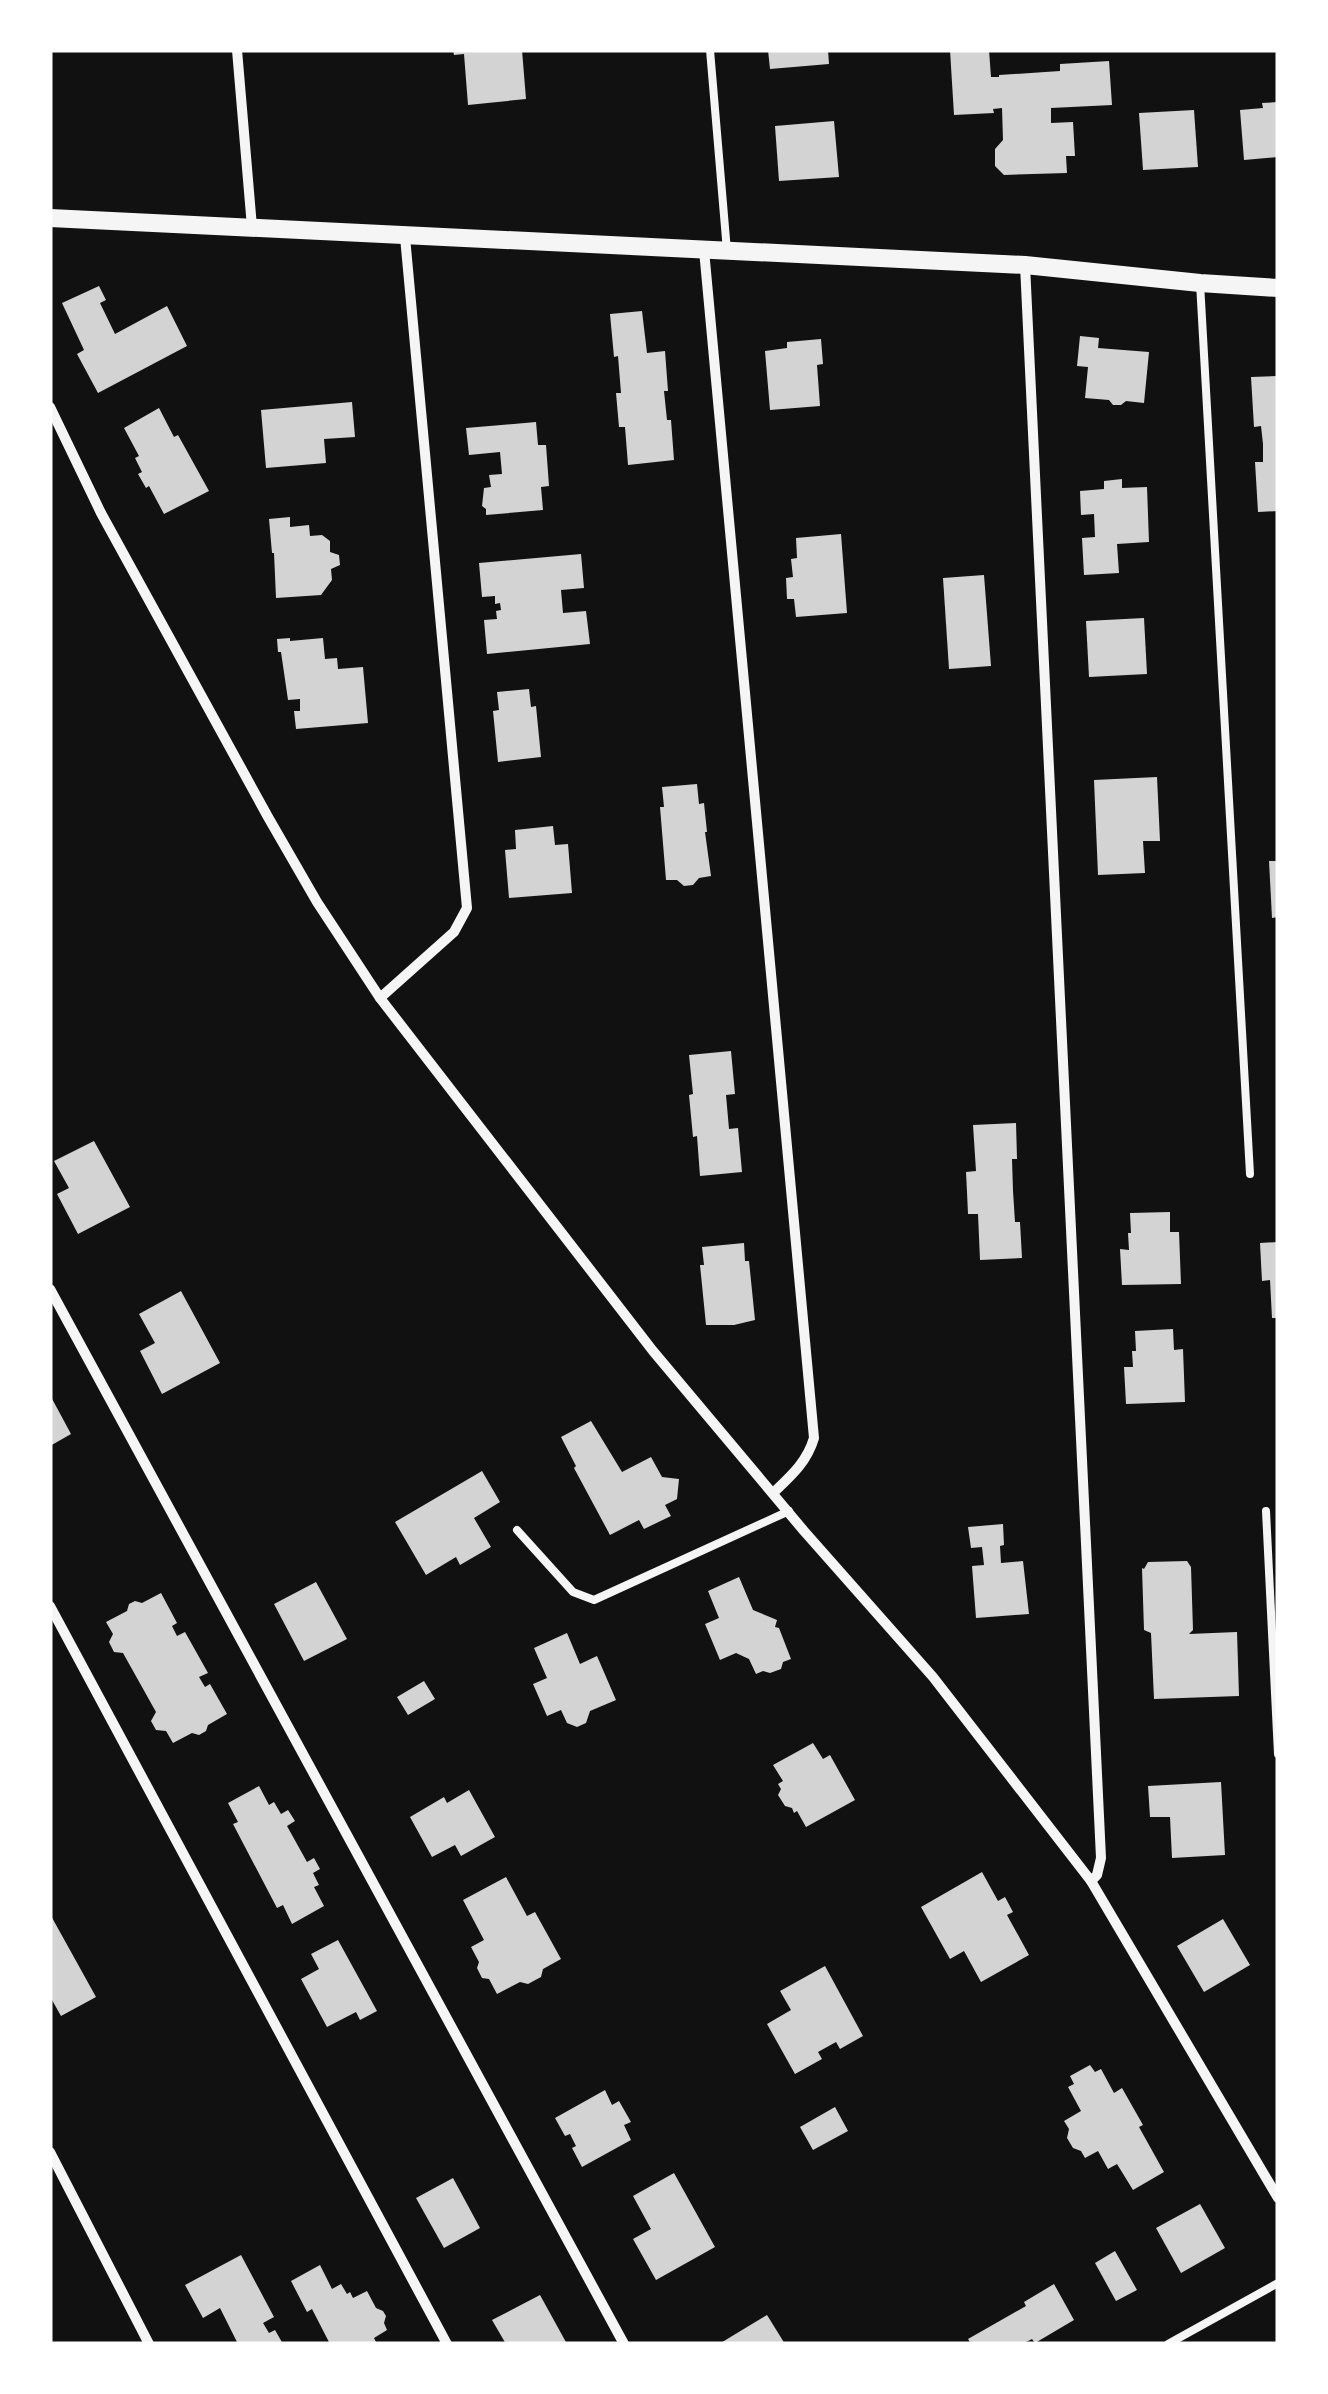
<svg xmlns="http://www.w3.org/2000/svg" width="1328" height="2394" font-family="Ubuntu,sans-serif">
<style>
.building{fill:#d3d3d3}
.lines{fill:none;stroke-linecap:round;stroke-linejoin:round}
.service{stroke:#f5f5f5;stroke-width:8}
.minor{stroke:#f5f5f5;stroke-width:10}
.tertiary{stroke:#f5f5f5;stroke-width:18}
</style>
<rect width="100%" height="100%" fill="#111"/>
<!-- building -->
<g class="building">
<polygon points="453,50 522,50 526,99 468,105 464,54 454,55"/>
<polygon points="768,50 828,50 829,64 770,69"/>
<polygon points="950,50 989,50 991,77 999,77 999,75 1060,71 1060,64 1109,61 1112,105 1051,108 1051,123 1073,122 1075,156 1066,156 1067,173 1004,175 995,166 995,149 1003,140 1002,108 993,109 994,113 954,115"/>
<polygon points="1278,102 1278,157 1244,160 1240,110 1263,108 1262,103"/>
<polygon points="1194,110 1198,167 1143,170 1139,113"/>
<polygon points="834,121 839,177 779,181 775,126"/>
<polygon points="99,286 106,300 100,303 115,334 167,306 187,346 98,393 77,354 84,350 62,303"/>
<polygon points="642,311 647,353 665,351 668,391 664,391 667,420 671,420 674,460 628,465 625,427 619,427 616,393 621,393 618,356 614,357 610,314"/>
<polygon points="1080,336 1099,338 1098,348 1149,352 1144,403 1126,401 1121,405 1113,405 1109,400 1085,398 1088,367 1077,366"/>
<polygon points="821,339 823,364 817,365 820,406 770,410 765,351 787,348 787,342"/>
<polygon points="1278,376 1278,511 1258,512 1255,462 1263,462 1263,444 1261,426 1254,427 1251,377"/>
<polygon points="352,402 355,437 324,439 326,463 266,468 261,410"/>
<polygon points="159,408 174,437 178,435 209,491 164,514 149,486 146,488 138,474 142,472 135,458 139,456 124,428"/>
<polygon points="536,422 538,445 546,445 549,486 541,487 543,510 486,515 486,509 482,506 484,488 491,487 489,475 502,474 500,452 469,455 466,428"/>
<polygon points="1122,479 1122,488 1147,487 1149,542 1117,544 1119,573 1084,575 1082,538 1095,537 1094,514 1081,515 1080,491 1104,489 1104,481"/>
<polygon points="290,517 290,527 309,525 310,536 322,535 330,541 330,552 339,555 340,565 331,569 332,580 321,595 276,598 274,553 272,553 269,519"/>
<polygon points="841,534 847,613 796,617 794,599 787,599 786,578 793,577 791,559 797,558 796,538"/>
<polygon points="581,554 584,588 561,590 563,613 586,611 590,644 487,654 484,620 497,619 496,611 501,610 500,603 495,604 495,596 482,597 479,563"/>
<polygon points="984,575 991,666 949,669 943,578"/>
<polygon points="1144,618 1147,674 1089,677 1086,621"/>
<polygon points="290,638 290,641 323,638 325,659 337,658 338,669 363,667 368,723 296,729 294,711 300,711 300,699 288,700 281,652 278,652 277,639"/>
<polygon points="529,689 531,707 536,706 541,757 498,762 493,711 499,710 497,692"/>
<polygon points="1157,777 1160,841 1143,841 1145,873 1098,875 1094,780"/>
<polygon points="697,784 699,804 704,803 707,832 705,832 711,876 699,878 693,885 684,886 677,880 666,880 660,807 664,807 662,787"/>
<polygon points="553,826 555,845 568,844 572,893 509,898 505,850 516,849 515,830"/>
<polygon points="1269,861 1278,861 1278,917 1272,918"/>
<polygon points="731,1051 735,1094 726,1095 729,1129 738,1128 742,1172 700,1176 697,1136 693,1137 689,1095 693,1094 689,1055"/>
<polygon points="1016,1123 1017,1159 1012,1159 1013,1191 1015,1222 1020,1222 1022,1258 980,1260 978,1214 968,1214 967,1192 966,1172 976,1171 973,1125"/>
<polygon points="94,1141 130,1207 78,1234 57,1194 69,1188 54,1161"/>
<polygon points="1170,1212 1170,1232 1179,1232 1181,1284 1122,1285 1120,1249 1129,1250 1128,1233 1131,1233 1130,1213"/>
<polygon points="1278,1242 1278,1318 1272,1318 1270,1280 1262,1281 1260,1243"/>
<polygon points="744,1243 745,1261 749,1261 755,1320 734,1325 706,1325 700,1265 704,1265 702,1247"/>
<polygon points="181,1291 220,1363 162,1394 140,1351 155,1343 139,1314"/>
<polygon points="1173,1329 1174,1350 1183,1349 1185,1402 1126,1404 1124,1367 1133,1367 1132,1351 1136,1351 1135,1331"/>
<polygon points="50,1395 71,1434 50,1446"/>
<polygon points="591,1421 622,1472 651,1457 662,1477 679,1479 677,1499 665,1505 671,1516 644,1529 639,1520 610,1535 574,1468 576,1466 561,1437"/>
<polygon points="482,1471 500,1502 474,1518 491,1547 460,1565 456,1557 426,1575 395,1522"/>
<polygon points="1003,1524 1004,1545 1000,1546 1001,1563 1023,1561 1029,1614 976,1618 972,1566 984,1565 982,1547 971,1548 968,1527"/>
<polygon points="1187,1561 1191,1567 1193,1630 1189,1634 1237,1632 1239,1696 1154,1699 1151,1633 1144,1630 1142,1568 1144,1569 1148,1562"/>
<polygon points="739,1577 753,1610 777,1620 775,1627 779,1628 791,1659 783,1662 781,1669 770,1673 763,1671 756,1674 749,1659 736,1653 720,1660 705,1624 719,1618 708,1591"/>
<polygon points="316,1582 347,1639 304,1661 274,1604"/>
<polygon points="161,1593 177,1623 172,1626 177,1636 185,1632 208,1673 199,1677 205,1687 210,1684 227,1714 208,1725 206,1731 199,1735 192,1733 173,1743 166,1731 156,1730 151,1721 156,1712 123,1653 114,1652 109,1642 113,1634 106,1622 127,1611 129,1604 135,1601 142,1603"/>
<polygon points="567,1633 580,1664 597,1656 616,1700 590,1711 586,1723 577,1727 567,1723 561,1710 547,1716 533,1684 547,1678 534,1648"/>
<polygon points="424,1681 435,1699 408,1715 397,1697"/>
<polygon points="813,1743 823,1759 830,1755 855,1800 806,1827 797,1811 794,1813 792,1808 785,1806 778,1795 781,1789 778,1784 783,1781 773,1765"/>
<polygon points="1221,1782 1225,1855 1172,1858 1170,1817 1150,1817 1148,1786"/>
<polygon points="259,1786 269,1805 274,1802 281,1814 288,1810 295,1821 287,1826 307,1862 314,1858 320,1869 313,1873 319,1885 314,1887 324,1906 292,1924 283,1905 277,1908 233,1824 238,1822 228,1803"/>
<polygon points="469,1790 495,1837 461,1856 455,1845 432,1857 410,1817 444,1797 447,1803"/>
<polygon points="982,1872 998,1901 1005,1897 1013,1912 1007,1915 1029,1955 981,1982 964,1951 950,1959 921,1907"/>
<polygon points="506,1877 527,1916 535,1912 561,1959 543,1969 541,1977 528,1984 520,1982 497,1994 489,1979 482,1978 477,1968 479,1962 471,1947 484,1940 463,1900"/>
<polygon points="50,1914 96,1997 61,2016 52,2000 50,2001"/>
<polygon points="1223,1919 1250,1965 1204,1992 1177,1946"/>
<polygon points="338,1940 377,2011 360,2020 356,2012 327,2027 301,1979 319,1969 311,1954"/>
<polygon points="825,1966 863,2036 840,2049 836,2042 818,2052 822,2059 795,2074 767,2024 791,2010 780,1991"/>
<polygon points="1090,2065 1095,2072 1101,2069 1114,2093 1122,2088 1143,2125 1139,2127 1164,2172 1133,2190 1117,2164 1108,2169 1098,2151 1085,2158 1081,2151 1073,2148 1067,2138 1069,2129 1064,2121 1081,2111 1068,2087 1074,2084 1070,2076"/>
<polygon points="605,2090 612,2105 619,2101 631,2122 624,2125 631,2140 582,2167 572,2148 576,2146 570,2134 565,2136 555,2118"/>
<polygon points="835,2107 848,2131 813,2150 800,2127"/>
<polygon points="674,2173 715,2247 656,2280 633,2239 651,2229 633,2196"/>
<polygon points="453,2178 480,2228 444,2248 416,2198"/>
<polygon points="1200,2204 1225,2248 1181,2273 1156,2228"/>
<polygon points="1115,2251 1137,2290 1116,2301 1095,2263"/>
<polygon points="241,2255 274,2317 263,2323 269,2333 275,2330 283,2344 238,2344 220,2308 203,2318 185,2285"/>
<polygon points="320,2265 332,2289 341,2284 347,2294 350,2292 353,2298 367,2291 376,2308 383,2311 386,2316 384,2323 387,2330 374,2338 377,2344 330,2344 312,2309 307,2312 291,2281"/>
<polygon points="1054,2284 1074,2320 1035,2343 1032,2339 1026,2342 1027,2344 971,2344 968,2339 1026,2306 1024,2302"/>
<polygon points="540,2295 567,2344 506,2344 492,2320"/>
<polygon points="767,2315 785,2344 719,2344"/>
</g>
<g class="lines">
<!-- service -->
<g class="service">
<polyline points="710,50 727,251"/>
<polyline points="1200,283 1250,1174"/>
<polyline points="1266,1511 1278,1754"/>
<polyline points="517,1530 573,1592 594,1600 789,1511"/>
<polyline points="1168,2344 1278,2283"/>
</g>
<!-- minor -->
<g class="minor">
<polyline points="237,50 252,227"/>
<path d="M704,250L814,1438C807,1462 791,1476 773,1493"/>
<polyline points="1025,265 1101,1858 1097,1875 1091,1881"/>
<polyline points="50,407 101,513 268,817 317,902 380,998 653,1351 804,1531 933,1677 1091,1881 1278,2198"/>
<polyline points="380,998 454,932 467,908 405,237"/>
<polyline points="50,1289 624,2344"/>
<polyline points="50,1606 447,2344"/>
<polyline points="50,2152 149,2344"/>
</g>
<!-- tertiary -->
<polyline class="tertiary" points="50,218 1025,265 1200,283 1278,288"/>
</g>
<!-- border -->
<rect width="1328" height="2394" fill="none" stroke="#ffffff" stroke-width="105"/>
</svg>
